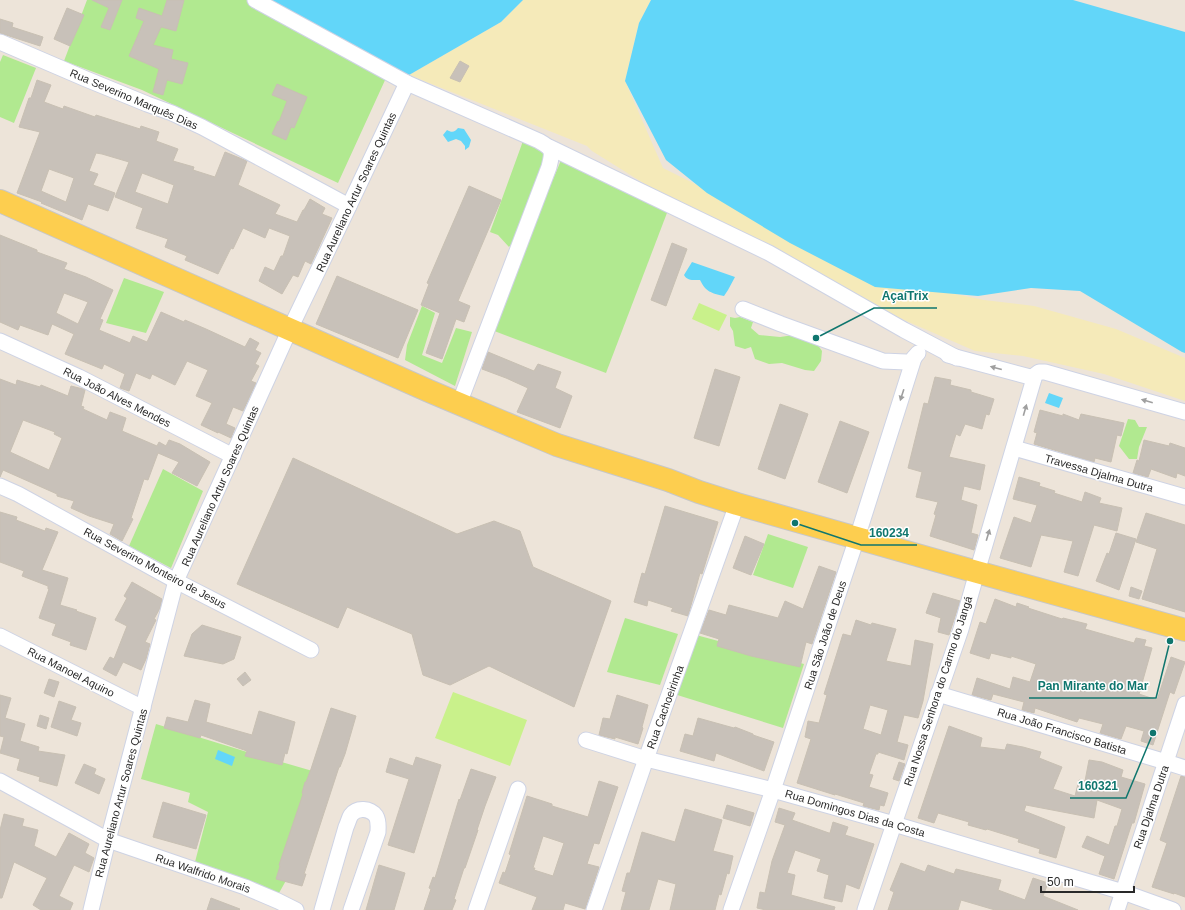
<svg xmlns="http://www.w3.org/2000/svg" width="1185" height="910" font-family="Helvetica,sans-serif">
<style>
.green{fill:#b1e990}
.sand{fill:#f5eab9}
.pitch{fill:#c9f18b}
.water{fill:#62d6f9}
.building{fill:#c8c1b9;stroke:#c8c0b3;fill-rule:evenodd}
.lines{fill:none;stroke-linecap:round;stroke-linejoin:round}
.street-casing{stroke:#ced3e4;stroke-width:17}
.primary-casing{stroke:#c7c7c7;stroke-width:24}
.street{stroke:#fff;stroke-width:15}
.primary{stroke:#fdce4f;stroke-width:22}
.oneway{fill:#9f9f9f}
.labels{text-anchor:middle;stroke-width:3;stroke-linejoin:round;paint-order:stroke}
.street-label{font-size:11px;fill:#292929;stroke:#fff}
.leader{fill:none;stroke:#0f766e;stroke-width:1.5}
.callout-dot{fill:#0f766e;stroke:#fff;stroke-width:1.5}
.callout-label{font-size:12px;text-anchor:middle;font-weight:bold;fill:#0f766e;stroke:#fff;stroke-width:3;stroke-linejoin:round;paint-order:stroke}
</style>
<rect width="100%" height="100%" fill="#ede4d9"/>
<!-- green -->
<g class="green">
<polygon points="87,0 249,0 386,78 338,183 142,90 64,61"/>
<polygon points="3,55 36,68 14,123 0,117 0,62"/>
<polygon points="523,141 550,152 518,235 509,247 498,235 490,232"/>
<polygon points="565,151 670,205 606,373 489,329"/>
<polygon points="124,278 164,292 146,333 106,323"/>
<polygon points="422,306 435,313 422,355 442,363 456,328 472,332 455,386 405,360 407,345"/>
<polygon points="730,317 735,318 740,317 753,322 751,328 759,335 780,337 801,334 815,341 822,351 821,361 814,371 805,370 782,363 769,364 755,359 751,347 745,349 735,346 733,331 730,326"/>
<polygon points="1128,419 1135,420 1139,427 1147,427 1139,447 1137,459 1129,459 1119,446"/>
<polygon points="163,469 203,491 171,568 129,546"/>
<polygon points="768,534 808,547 793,588 753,575"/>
<polygon points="625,618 678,634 660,685 607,672"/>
<polygon points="696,635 804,664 783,728 674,694"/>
<polygon points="156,724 247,752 316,772 288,877 279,893 195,862 208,812 188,802 190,793 141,779"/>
</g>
<!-- sand -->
<polygon class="sand" points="523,0 651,0 639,23 625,81 663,168 713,193 869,276 984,300 1034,306 1116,329 1185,358 1185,401 1104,374 1023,356 975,351 872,306 693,214 592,151 587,146 409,75 501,22"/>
<!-- pitch -->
<g class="pitch">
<polygon points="699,303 727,315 719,331 692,319"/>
<polygon points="453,692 527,720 510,766 435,738"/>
</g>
<!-- water -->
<g class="water">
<polygon points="257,0 523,0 501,22 409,75 342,46"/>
<polygon points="651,0 1073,0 1185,32 1185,353 1182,352 1080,291 1031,288 978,296 875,287 790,243 707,193 666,160 625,81 639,23"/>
<path d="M458,128L464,129L471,140L469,147L465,150V146L461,141L456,139L448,142L443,135L447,130C452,133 455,132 458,128Z"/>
<path d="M692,262L735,277L728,290L724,296C711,293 706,292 700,280C694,280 687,281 684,275Z"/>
<polygon points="1049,393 1063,398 1059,408 1045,403"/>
<polygon points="218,750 235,757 232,766 215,759"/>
</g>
<!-- building -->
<g class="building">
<polygon points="92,0 122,0 110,30 101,27 109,8"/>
<polygon points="167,0 184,0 176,31 161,27 153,45 173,50 171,59 188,63 182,84 167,80 163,95 153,92 159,69 129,56 144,21 136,18 139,8 162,16"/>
<polygon points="67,8 84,15 70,46 54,39"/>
<polygon points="0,19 13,23 12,27 43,37 40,46 0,33"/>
<polygon points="460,61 469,66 460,82 450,78"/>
<path d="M37,80L51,85L44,102L63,109L64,106L95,117L96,115L140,129L141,126L159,132L156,141L178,149L173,161L194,167L193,170L215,177L225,152L247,161L238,185L280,205L275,214L297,222L303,210H304L310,199L325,208L322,214L332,218L311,264L305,261L298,277L293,275L282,294L259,281L265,267L274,271L281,256H283L290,236L269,228L265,238L243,228L233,249L231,248L218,274L185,260L187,256L165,247L168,239L136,228L143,208L115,197L129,162L102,154L96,153L89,171L98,174L93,185L115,193L108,211L88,204L82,220L41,203L42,202L17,193L40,132L19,127L29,98H31ZM49,169L74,178L66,202L41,191ZM142,173L174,185L168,204L135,192Z"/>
<polygon points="277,84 307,97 294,128 291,127 286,140 272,134 278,121 279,122 287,101 272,95"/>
<polygon points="469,186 501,200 458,301 470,306 464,322 456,319 442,359 426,353 440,313 421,305 429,284 427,283"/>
<path d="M0,235L37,250V252L67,263L64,269L86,277L113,290L100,319L103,320L99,330L130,343L133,336L147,342L161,312L184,322L185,320L206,329L245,347L250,338L259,343L255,350L261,353L255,364L259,366L251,381L256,383L243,411L233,407L226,424L235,428L231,438L218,432V433L201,425L212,403L196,396L208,370L187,361L175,385L152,374L150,379L136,373L129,391L120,388L125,374L104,364L102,369L65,354L74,334L52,324L48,335L20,325L18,330L0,322ZM64,293L88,302L78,324L56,313Z"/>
<polygon points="672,243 687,249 666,306 651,300"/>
<polygon points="337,276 418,310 398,358 316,324"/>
<polygon points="488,352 534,371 538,364 561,372 555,388 572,396 560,428 517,412 528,388 506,378 482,369"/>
<polygon points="715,369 740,377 719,446 694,438"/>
<polygon points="935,377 951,380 950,385 971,390 971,392 994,399 989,415 986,414 982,429 965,424 960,436 956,434 949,457 985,465 980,490 964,486 961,500 977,505 971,533 978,535 974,550 930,536 936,515 934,514 938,502 916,497 922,472 908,468 924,403 928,404"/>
<path d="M0,379L16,385L17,380L40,387L41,385L68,396L71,386L83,389L85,390L81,406L84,407L83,409L107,420L110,412L126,418L122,431L157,446L159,442L166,446L169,440L180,444L210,462L197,486L172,473L179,462L158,453L148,480L144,479L131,518L133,519L122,541L110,534L114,524L89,516L71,508L74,501L57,496V494L3,470L0,477ZM23,420L55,432L54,434L62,438L49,470L10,452Z"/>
<polygon points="780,404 808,414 785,479 758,469"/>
<polygon points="1040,410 1063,416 1063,414 1079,420 1081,414 1124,423 1121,436 1117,435 1111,462 1095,458 1094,462 1034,444 1037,433 1034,432"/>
<polygon points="840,421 869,432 847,493 818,482"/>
<polygon points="1144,440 1169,446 1170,443 1185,448 1185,476 1177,473 1176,478 1151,469 1148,477 1133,473 1137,460 1139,461"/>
<polygon points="293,458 457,534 494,521 520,531 533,567 611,601 574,707 489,666 450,685 423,675 412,634 347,607 338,628 237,584"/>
<polygon points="1019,477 1040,483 1039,486 1055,491 1054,493 1082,502 1085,492 1101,498 1099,503 1122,508 1117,531 1094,525 1078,576 1064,572 1073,541 1041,535 1031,567 1000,558 1014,517 1031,523 1037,505 1013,499"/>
<polygon points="665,506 718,522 702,574 700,573 688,616 671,611 673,608 648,600 647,606 634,602 642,573 645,574"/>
<polygon points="0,512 17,517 16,520 45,531 46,528 58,532 42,570 68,578 60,605 77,610 76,611 96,618 86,650 70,645 71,642 52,635 56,624 39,618 49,589 48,589 48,586 22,576 24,571 0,562"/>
<polygon points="1146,513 1185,525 1185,612 1142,599 1157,549 1136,542"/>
<polygon points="1116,533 1136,539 1119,590 1096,581 1107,553 1109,554"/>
<polygon points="745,536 764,544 751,575 733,568"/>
<polygon points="819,566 836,572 812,644 806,642 800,667 751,656 717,646 719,639 700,633 709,610 726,615 729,605 778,618 785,601 803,609"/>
<polygon points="132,582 162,599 160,608 154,619 156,620 145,642 150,644 146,659 141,670 123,662 116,676 103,669 110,657 114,659 127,626 115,620 127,598 124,596"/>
<polygon points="1131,587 1142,591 1139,599 1129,596"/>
<polygon points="933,593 960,601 949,635 938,632 941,618 926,613"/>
<polygon points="995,599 1016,607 1017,603 1029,607 1028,608 1062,619 1063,618 1087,624 1085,629 1134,643 1136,638 1146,640 1144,646 1152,648 1139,694 1157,700 1171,657 1185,662 1174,694 1170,692 1153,745 1141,741 1144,731 1126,726 1121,739 1100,733 1103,724 1079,718 1077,722 1035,708 1034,713 1022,710 1024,702 993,694 991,700 972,695 977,678 1010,689 1013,677 1030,682 1036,664 1011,656 1011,658 991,653 989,659 970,653 980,622 986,624"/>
<path d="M856,620L871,625L872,623L896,629L886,661L911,666L915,640L933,644L923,701L918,718L904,715L897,742L908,745L904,760L878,752V754H876L869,774L873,775L869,787L888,793L884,806L880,805L879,810L863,806L864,803L835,794V795L797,783L811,739L805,737L808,721L819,723L827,695L824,694L843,634L851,636ZM870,705L888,710L881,735L863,729Z"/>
<polygon points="202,625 241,637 234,659 223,664 184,656 192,634"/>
<polygon points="245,672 251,680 243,686 237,679"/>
<polygon points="49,679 59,682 54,697 44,693"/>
<polygon points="0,695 11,698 5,718 25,724 20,741 39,747 38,751 65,755 57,786 39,781 40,777 17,770 20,759 0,753 4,737 0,736"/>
<polygon points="617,695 648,705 642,727 643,728 638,744 615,737 615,739 599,735 603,718 610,719"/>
<polygon points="195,700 210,704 206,722 252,735 259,711 295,722 287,754 285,753 282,765 245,756 247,751 201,735 200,738 164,728 167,717 188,722"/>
<polygon points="59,701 76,707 71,720 81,723 77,736 51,727"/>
<polygon points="331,708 356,716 345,754 340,767 339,767 304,874 306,874 302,886 276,879 280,866 279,865 303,794 302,793 305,782 306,782 311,769"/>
<polygon points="40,715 49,718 46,729 37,726"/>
<polygon points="698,718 734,728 735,727 753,734 753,735 774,742 764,771 716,753 714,761 680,751 685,734 693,736"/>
<polygon points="949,726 982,738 980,747 1005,750 1007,744 1023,747 1041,752 1039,758 1062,767 1053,789 1075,796 1079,780 1085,781 1089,760 1102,762 1123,770 1121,777 1145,784 1134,823 1132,823 1114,879 1099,874 1105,856 1082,847 1087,836 1109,845 1115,826 1117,826 1122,809 1097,800 1094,818 1026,805 1024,811 1065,827 1056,858 1039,853 1040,849 1018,842 1019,839 987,829 986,830 968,825 969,822 938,813 934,823 918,818"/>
<polygon points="416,757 441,765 414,853 388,845 409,779 386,772 390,758 413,766"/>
<polygon points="899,762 905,764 899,781 893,779"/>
<polygon points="84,764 96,769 94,774 105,779 99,794 75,783"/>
<polygon points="471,769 496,777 485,806 477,830 478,830 465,868 464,868 454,899 456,900 452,910 424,910 431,889 429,888 433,877 435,878 459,799 460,800"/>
<polygon points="1181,776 1185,777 1185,897 1174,893 1174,894 1152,887 1167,843 1160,840"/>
<path d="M599,781L618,787L599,844L594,843L587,864L599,867L585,909L565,903L563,910H532L537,897L499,883L503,872L505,873L511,855L509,854L527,796L552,804V806L588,817ZM543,836L564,843L553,876L534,870L535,868H533Z"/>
<polygon points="163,802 206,815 196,849 153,837"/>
<polygon points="727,805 754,813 750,826 723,818"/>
<polygon points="779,808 795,813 792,820 829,833 830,833 833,822 848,827 845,835 874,844 859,889 846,884 842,902 824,898 829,875 817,871 821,859 795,850 787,873 795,875 791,895 835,907 834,910 766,910 757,908 760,892 765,893 772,861 785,825 775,822"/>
<polygon points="685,809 722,820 713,851 733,856 729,874 727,873 721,895 719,894 715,910 670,910 676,884 658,879 649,910 621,910 626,892 622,891 627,873 630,873 642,832 675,842"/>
<polygon points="4,814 24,819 22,826 38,830 34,846 56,857 69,833 89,844 85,853 94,858 89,872 74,865 59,896 73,903 70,910 41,910 33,905 47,878 14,862 2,898 0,898 0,830"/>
<polygon points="901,863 925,872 928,865 954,874 956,869 1001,880 998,890 1025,900 1033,878 1048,883 1043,896 1078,910 995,910 961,900 958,910 888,910 894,892 890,890"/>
<polygon points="379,865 405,873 394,910 366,910"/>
<polygon points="211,898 240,909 239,910 207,910"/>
</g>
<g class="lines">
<!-- street casing -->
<g class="street-casing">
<g id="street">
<path d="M255,0L407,83L539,141C553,149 553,151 549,167L459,404"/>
<polyline points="0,42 86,79 147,104 172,113 202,127 349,206"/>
<polyline points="549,147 769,253 904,330 957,358"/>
<polyline points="743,309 781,324 883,361 906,362 911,361 918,353"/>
<polyline points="0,341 79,377 233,456"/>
<polyline points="948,355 1034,378"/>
<polyline points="1014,448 1185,497"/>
<polyline points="0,486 18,494 176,581 311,650"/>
<polyline points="0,636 143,708"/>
<polyline points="938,694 1166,762 1185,768"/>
<polyline points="586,740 646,759 773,790 894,824 1123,892 1173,910"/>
<polyline points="0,781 108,840 245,887 278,901 296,910"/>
<polyline points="91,910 108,840 176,581 290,329 349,206 407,83"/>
<path d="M322,910L346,827C348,823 349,818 351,815C357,807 370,808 376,816C379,821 378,827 378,832L351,910"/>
<polyline points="476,910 518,789"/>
<polyline points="594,910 646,759 737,504"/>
<polyline points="731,910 773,790 857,538 914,358"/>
<polyline points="865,910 894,824 961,629 977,572 1035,375 1039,372 1045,372 1185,412"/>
<polyline points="1117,910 1185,704"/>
</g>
</g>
<!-- primary casing -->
<g class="primary-casing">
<polyline id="primary" points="0,201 429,391 557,445 668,480 699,492 737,504 977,572 1185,630"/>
</g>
<!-- street -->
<use href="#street" class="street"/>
<!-- primary -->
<use href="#primary" class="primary"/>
</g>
<!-- one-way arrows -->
<defs><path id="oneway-solid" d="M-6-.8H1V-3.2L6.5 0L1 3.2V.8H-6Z"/></defs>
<g class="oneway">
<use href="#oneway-solid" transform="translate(996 368) rotate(-165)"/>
<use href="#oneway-solid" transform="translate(902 395) rotate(108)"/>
<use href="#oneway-solid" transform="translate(1147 401) rotate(-164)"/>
<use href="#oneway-solid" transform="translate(1025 410) rotate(-74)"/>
<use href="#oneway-solid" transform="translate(988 535) rotate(-73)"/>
</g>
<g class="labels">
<!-- street labels -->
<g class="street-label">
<text transform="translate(134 99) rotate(23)" y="4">Rua Severino Marquês Dias</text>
<text transform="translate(356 192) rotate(-65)" y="4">Rua Aureliano Artur Soares Quintas</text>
<text transform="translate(117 397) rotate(27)" y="4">Rua João Alves Mendes</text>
<text transform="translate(1099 473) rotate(16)" y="4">Travessa Djalma Dutra</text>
<text transform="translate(220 486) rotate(-66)" y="4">Rua Aureliano Artur Soares Quintas</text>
<text transform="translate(155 568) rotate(28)" y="4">Rua Severino Monteiro de Jesus</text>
<text transform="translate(825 635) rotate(-72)" y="4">Rua São João de Deus</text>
<text transform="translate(71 672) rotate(27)" y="4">Rua Manoel Aquino</text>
<text transform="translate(938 691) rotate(-72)" y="4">Rua Nossa Senhora do Carmo do Jangá</text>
<text transform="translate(665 707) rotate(-70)" y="4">Rua Cachoeirinha</text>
<text transform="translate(1062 731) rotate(17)" y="4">Rua João Francisco Batista</text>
<text transform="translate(121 793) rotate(-75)" y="4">Rua Aureliano Artur Soares Quintas</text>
<text transform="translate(1151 807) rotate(-71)" y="4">Rua Djalma Dutra</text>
<text transform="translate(855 813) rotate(16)" y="4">Rua Domingos Dias da Costa</text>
<text transform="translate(203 873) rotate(19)" y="4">Rua Walfrido Morais</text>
</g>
</g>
<!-- callouts -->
<path class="leader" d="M816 338L874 308H937M795 523L861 545H917M1170 641L1156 698H1029M1153 733L1126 798H1070"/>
<g class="callout-dot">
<circle cx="816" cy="338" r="4"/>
<circle cx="795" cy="523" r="4"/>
<circle cx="1170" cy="641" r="4"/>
<circle cx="1153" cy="733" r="4"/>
</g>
<g class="callout-label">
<text x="905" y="300">AçaíTrix</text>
<text x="889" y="537">160234</text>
<text x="1093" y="690">Pan Mirante do Mar</text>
<text x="1098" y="790">160321</text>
</g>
<!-- scale -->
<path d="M1041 886v6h93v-6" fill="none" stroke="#292929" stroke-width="2"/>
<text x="1047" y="886" font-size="12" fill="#292929" stroke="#ffffff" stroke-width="3" paint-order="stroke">50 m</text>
</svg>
